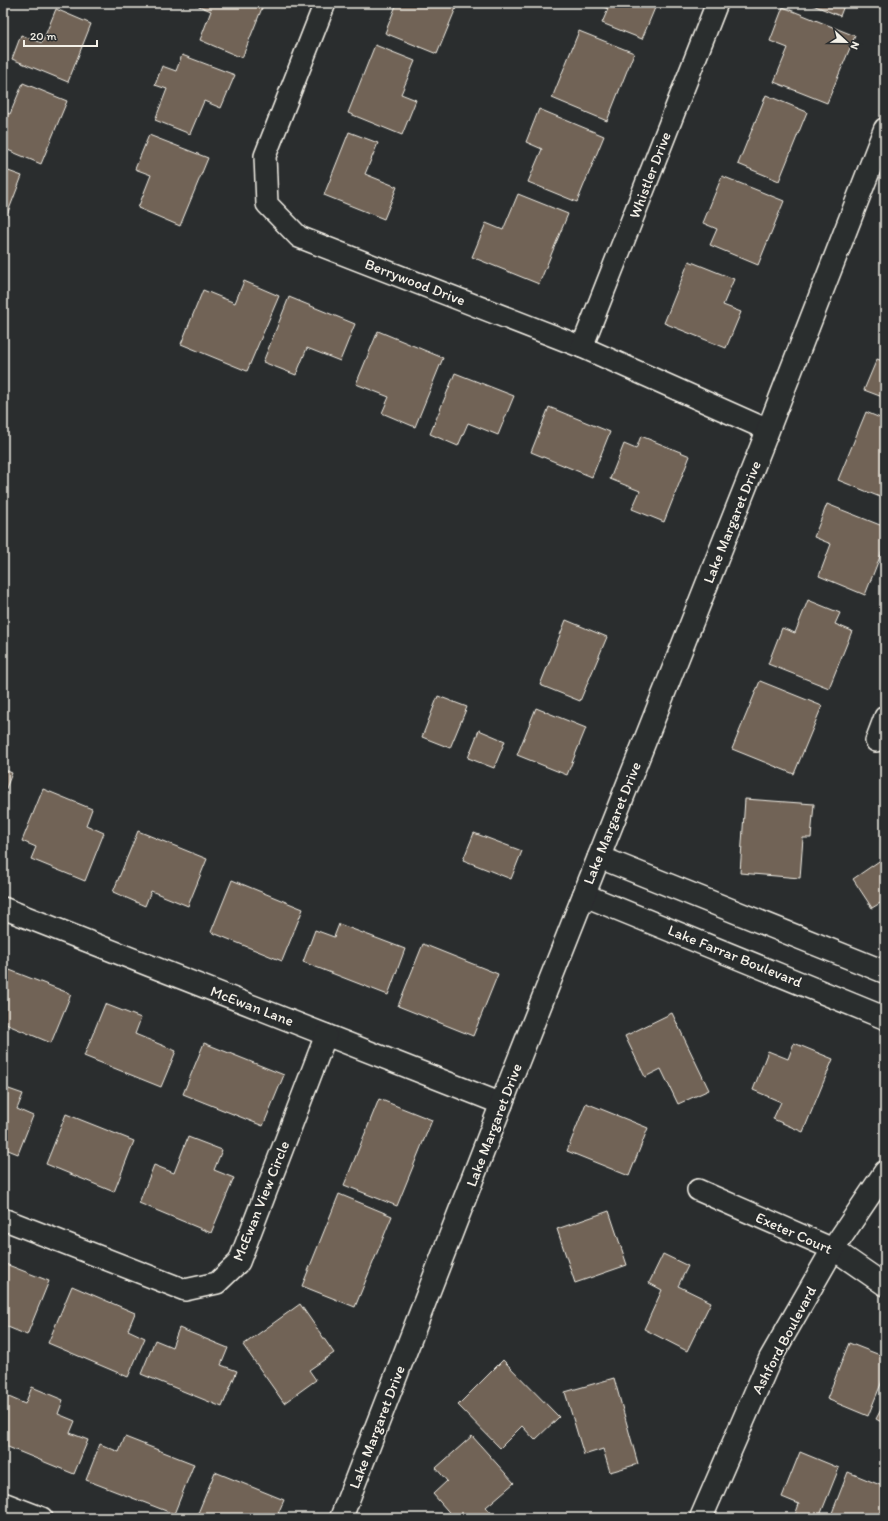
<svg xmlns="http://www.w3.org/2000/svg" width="888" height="1521" font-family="Itim,sans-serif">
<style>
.building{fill:#716357;stroke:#f4f1e8}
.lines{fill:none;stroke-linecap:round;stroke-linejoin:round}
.street-casing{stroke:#f4f1e8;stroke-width:24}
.secondary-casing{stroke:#f4f1e8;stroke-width:25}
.street{stroke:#2a2d2e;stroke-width:21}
.secondary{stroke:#2a2d2e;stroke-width:22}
.labels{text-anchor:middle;stroke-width:4;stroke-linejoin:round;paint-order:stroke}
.street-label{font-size:15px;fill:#f4f1e8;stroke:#2a2d2e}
</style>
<rect width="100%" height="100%" fill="#2a2d2e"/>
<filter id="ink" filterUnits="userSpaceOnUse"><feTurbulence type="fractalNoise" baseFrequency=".025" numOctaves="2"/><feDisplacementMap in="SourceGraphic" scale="8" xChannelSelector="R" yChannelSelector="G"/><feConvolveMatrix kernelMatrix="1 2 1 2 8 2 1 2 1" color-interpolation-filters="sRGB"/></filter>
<g filter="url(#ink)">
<!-- building -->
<g class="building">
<polygon points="194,3 264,3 242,58 200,40 211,11 194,4"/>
<polygon points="397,3 458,3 437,54 385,33"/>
<polygon points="596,3 657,3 642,39 602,23 608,9"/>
<polygon points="808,3 845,3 840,16"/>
<polygon points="783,7 855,36 827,103 774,82 788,48 770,41"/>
<polygon points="56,9 91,24 68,82 12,59 21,35 42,43"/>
<polygon points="579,31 634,53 607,121 552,98"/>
<polygon points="375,45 415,61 401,94 416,100 402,135 348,113"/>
<polygon points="182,55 235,75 221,108 204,101 190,134 155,120 167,89 155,85 162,66 176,71"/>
<polygon points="23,83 67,101 41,164 3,148 3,112 10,114"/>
<polygon points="766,95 807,112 779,181 738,164"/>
<polygon points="539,109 604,136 577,202 528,182 542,149 526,142"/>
<polygon points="349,132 378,143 365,174 397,187 384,219 324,195"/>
<polygon points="149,135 208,158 180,226 138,208 151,175 135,169"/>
<polygon points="3,169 22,176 3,225"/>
<polygon points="722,176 784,201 758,265 710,245 717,229 703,223"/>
<polygon points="518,194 568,214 539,284 472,257 486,223 503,230"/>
<polygon points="689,261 734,279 723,305 741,312 726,348 664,323"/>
<polygon points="244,281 279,296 247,371 181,344 203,290 235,303"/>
<polygon points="289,297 355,324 340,361 307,348 296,375 263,362"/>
<polygon points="378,331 443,358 415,427 382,413 389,397 356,384"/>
<polygon points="877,359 885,362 885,398 864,390"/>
<polygon points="455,373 514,396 498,435 468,423 458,446 430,434"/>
<polygon points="549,407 610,432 592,477 531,452"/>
<polygon points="866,412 885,420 885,499 838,480"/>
<polygon points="641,436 690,456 664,522 632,509 640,491 610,479 624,444 636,449"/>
<polygon points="827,504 885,527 885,544 865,595 819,576 831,544 814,537"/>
<polygon points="808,600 840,613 835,624 852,631 829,688 768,664 782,628 795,633"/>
<polygon points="566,620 607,637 580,701 540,685"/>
<polygon points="760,681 822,706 794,774 732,749"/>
<polygon points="438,696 467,707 450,748 422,737"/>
<polygon points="536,708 586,728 567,775 517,755"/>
<polygon points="479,730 505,741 494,768 468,758"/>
<polygon points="3,769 12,773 3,796"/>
<polygon points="43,789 92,809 86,825 104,833 85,881 31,859 36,847 22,841"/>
<polygon points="745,799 814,804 811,838 803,838 800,878 740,873"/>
<polygon points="138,831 207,859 188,906 151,891 145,906 113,892"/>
<polygon points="474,833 522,851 511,879 463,860"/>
<polygon points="885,857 885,907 882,902 872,908 853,879"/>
<polygon points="232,880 303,909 282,961 211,932"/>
<polygon points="339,924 405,949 388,995 303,962 315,930 334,937"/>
<polygon points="423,944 498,974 473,1036 398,1006"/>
<polygon points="7,969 71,994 51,1043 3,1023 3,979"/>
<polygon points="105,1004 141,1018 135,1034 176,1051 161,1087 84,1056"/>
<polygon points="672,1013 709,1090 678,1104 661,1069 645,1077 625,1036"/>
<polygon points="204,1043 284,1075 263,1126 183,1094"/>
<polygon points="794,1043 833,1059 803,1132 773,1119 781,1102 753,1090 768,1051 788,1059"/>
<polygon points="3,1087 23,1094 17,1109 33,1116 18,1154 3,1148"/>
<polygon points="379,1099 432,1120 397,1206 344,1185"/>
<polygon points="586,1103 648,1128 629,1176 567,1151"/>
<polygon points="66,1114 134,1141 114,1192 46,1164"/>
<polygon points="188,1137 222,1150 214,1170 234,1178 211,1233 139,1203 154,1165 174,1173"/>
<polygon points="339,1194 392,1216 355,1307 302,1286"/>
<polygon points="609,1211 627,1265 575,1283 557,1229"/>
<polygon points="663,1254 688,1266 678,1286 711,1302 687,1351 644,1329 662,1290 649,1283"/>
<polygon points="3,1263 49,1281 27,1335 3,1325"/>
<polygon points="72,1286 135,1313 128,1330 145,1338 128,1377 48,1343"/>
<polygon points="300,1304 334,1353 309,1370 316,1380 284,1403 243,1345"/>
<polygon points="179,1328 228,1348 221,1365 237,1371 222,1407 141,1374 155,1340 172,1347"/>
<polygon points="849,1343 885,1357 885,1374 868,1416 827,1399"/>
<polygon points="503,1360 559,1417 535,1440 522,1426 500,1448 458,1405"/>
<polygon points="614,1378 638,1464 610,1472 603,1449 584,1455 565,1392"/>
<polygon points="32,1387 63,1400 58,1414 75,1421 70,1433 88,1440 74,1474 3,1445 3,1399 4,1395 25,1404"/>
<polygon points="885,1402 885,1424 876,1419"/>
<polygon points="472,1436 514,1483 486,1507 496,1518 454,1518 433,1494 447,1481 436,1468"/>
<polygon points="125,1437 194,1464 174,1514 86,1480 100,1444 119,1452"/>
<polygon points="800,1452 839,1468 819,1518 794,1518 799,1504 782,1497"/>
<polygon points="215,1472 284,1500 276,1518 196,1518"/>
<polygon points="848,1472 885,1487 885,1505 880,1518 830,1518"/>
</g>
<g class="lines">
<!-- street casing -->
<g class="street-casing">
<g id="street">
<polyline points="325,3 265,156 267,204 299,237 582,347 768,430"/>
<polyline points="582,347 717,3"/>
<polyline points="876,741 885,717"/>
<polyline points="3,908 502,1104"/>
<polyline points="698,1190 833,1249 885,1285"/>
<polyline points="3,1219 185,1290 217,1283 239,1262 326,1035"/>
<polyline points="3,1503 42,1518"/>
</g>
</g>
<!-- secondary casing -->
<g class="secondary-casing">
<g id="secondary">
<polyline points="599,857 885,972"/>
<polyline points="584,895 885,1018"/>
<polyline points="341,1518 513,1074 768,430 885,129"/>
<polyline points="701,1518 770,1359 833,1249 885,1172"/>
</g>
</g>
<!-- street -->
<use href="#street" class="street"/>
<!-- secondary -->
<use href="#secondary" class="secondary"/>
</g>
</g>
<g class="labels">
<!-- street labels -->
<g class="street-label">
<text transform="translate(650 175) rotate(-69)" y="5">Whistler Drive</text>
<text transform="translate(415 282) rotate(21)" y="5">Berrywood Drive</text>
<text transform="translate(732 522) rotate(-68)" y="5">Lake Margaret Drive</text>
<text transform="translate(612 823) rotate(-68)" y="5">Lake Margaret Drive</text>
<text transform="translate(735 956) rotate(22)" y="5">Lake Farrar Boulevard</text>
<text transform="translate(252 1006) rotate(21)" y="5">McEwan Lane</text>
<text transform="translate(494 1125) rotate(-69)" y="5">Lake Margaret Drive</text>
<text transform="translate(261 1201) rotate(-68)" y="5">McEwan View Circle</text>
<text transform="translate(794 1233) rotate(24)" y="5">Exeter Court</text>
<text transform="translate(784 1340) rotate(-62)" y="5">Ashford Boulevard</text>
<text transform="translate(377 1427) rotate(-69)" y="5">Lake Margaret Drive</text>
</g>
</g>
<!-- margin -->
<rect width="888" height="1521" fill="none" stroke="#2a2d2e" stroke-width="16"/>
<rect x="8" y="8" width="872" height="1505" fill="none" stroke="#f4f1e8" stroke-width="1.5" filter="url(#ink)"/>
<!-- north arrow -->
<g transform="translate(846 42) rotate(112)" stroke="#2a2d2e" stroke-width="3" paint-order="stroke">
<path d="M0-3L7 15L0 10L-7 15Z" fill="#f4f1e8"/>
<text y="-6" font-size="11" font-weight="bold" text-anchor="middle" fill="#f4f1e8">N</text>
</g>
<!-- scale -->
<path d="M24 40v6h73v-6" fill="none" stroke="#f4f1e8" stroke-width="2"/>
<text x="30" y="40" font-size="12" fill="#f4f1e8" stroke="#2a2d2e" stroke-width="3" paint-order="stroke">20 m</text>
</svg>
